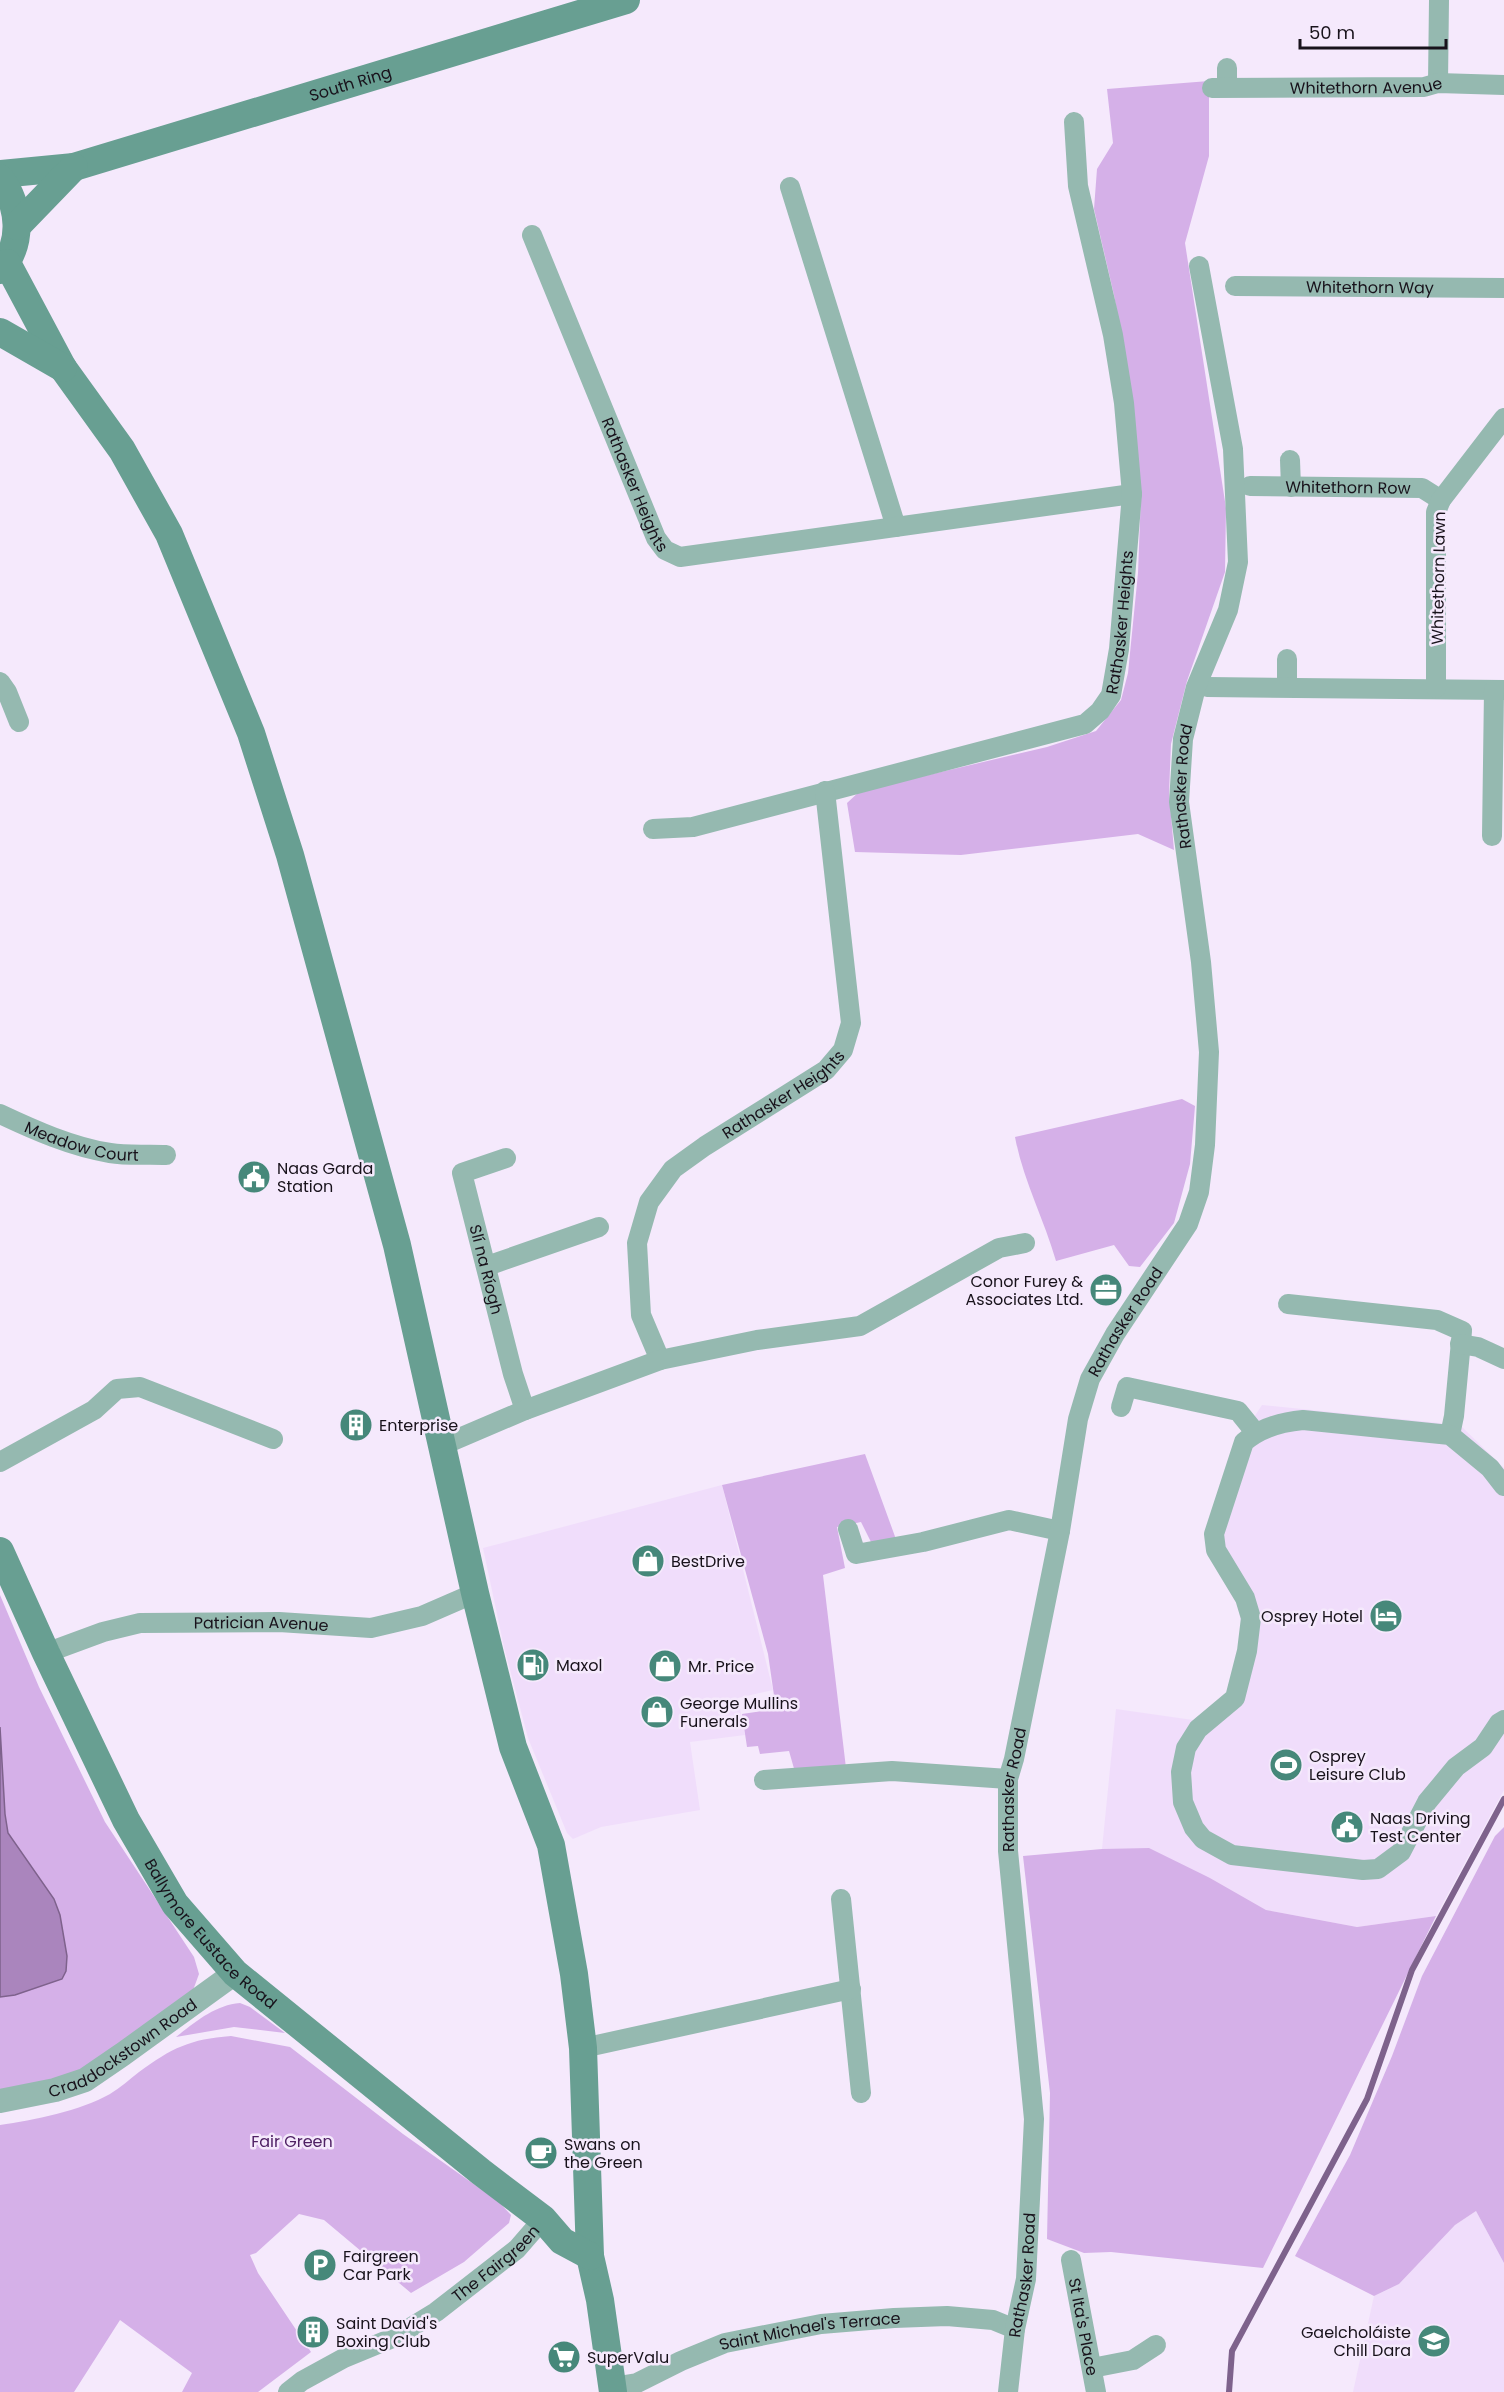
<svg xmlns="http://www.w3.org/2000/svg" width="1504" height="2392" font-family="Poppins,sans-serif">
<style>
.built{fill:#f0ddfb}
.green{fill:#d5b0e8}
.water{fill:#aa85bd;stroke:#7e628c;stroke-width:1.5}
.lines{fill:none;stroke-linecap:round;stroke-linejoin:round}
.stream{stroke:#7e628c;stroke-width:6}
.minor{stroke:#95b9b0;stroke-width:20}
.tertiary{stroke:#95b9b0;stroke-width:24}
.secondary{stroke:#689f92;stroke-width:28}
.labels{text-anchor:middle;stroke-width:5;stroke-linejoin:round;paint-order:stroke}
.street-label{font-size:16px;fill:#18121b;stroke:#f5e9fc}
.poi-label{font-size:16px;fill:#18121b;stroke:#f5e9fc;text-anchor:start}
.park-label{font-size:16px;fill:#4f2064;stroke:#f5e9fc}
</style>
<rect width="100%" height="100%" fill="#f5e9fc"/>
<!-- built -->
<g class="built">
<polygon points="1262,1405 1460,1425 1504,1468 1504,1790 1436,1916 1357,1927 1266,1910 1210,1878 1102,1849 1116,1709 1193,1720 1228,1693 1239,1651 1241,1622 1237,1602 1208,1554 1241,1437"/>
<polygon points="722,1485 773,1690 738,1698 745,1735 690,1742 700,1810 601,1827 573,1839 567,1833 528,1738 504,1647 483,1548"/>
<polygon points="1476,2211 1504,2263 1504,2392 1353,2392 1374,2296 1399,2284 1455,2225"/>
</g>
<!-- green -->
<g class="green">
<polygon points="1209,81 1209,156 1185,243 1226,508 1225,572 1187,681 1171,744 1169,793 1174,850 1138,834 961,855 855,852 847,803 860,791 1047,747 1096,731 1121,700 1128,673 1138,573 1141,494 1131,393 1114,295 1094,209 1097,169 1113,143 1107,89"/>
<path d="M1182,1099L1195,1106L1190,1164L1174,1223L1140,1267L1129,1266L1114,1245L1056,1261C1044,1219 1023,1180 1015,1137Z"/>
<polygon points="865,1454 897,1542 874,1548 861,1522 837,1527 845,1568 823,1575 846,1768 795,1772 789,1751 760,1754 758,1746 747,1747 742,1714 776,1709 768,1654 722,1485"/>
<polygon points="0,1595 39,1687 105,1822 194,1957 199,1974 192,1993 82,2072 0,2091"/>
<polygon points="1504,1827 1504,2263 1476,2211 1455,2225 1399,2284 1374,2296 1295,2256 1350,2155 1392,2056 1422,1976 1495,1836"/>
<polygon points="1149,1848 1210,1878 1266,1910 1357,1927 1436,1916 1263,2268 1111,2252 1084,2253 1047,2239 1050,2093 1023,1856 1102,1849"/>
<path d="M240,2003L250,2007L285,2033L234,2027L176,2037C195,2022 215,2005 240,2003Z"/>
<path d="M231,2036L290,2047L403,2134L499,2202L511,2215L509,2223L464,2262L411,2293L324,2220L299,2214L256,2253L250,2255L258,2273L311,2352L258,2392H182L192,2373L120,2320L74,2392H0V2125C34,2120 80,2111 110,2094C120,2088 130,2079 139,2072C172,2048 190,2039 231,2036Z"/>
</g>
<!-- water -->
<polygon class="water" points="0,1727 5,1814 8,1833 54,1899 60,1915 67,1956 66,1971 62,1979 15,1995 0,1997"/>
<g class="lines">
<!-- stream -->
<polyline class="stream" points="1229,2392 1232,2351 1367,2099 1412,1970 1504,1799"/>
<!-- minor -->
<g class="minor">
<polyline points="1438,83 1439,0"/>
<polyline points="1227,87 1227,68"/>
<path id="s1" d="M1212,88L1424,87L1438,83L1504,85"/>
<polyline points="790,187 896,527"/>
<path id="s2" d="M532,235L656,538L665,550L680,557L1132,494"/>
<path id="s3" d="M1235,286L1504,288"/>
<polyline points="1290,460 1291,487"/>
<path id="s4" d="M1250,486L1422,488L1441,500"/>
<polyline points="1287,659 1287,687"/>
<polyline points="0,682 7,692 19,722"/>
<polyline points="1207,687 1504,690"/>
<polyline points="1436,688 1436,512 1441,500 1504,418"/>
<path id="s5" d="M653,829L693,827L1085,724L1100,711L1111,695L1119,649L1132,494L1124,403L1113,335L1078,186L1074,122"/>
<polyline points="1492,836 1494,690"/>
<path id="s6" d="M0,1114C34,1130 72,1147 110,1153C128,1156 148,1154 166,1155"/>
<path id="s7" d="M506,1158L462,1173L513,1374L525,1410"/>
<polyline points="487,1266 599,1227"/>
<polyline points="1288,1304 1437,1320 1462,1331 1454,1416 1450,1435"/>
<polyline points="1460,1344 1478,1347 1504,1359"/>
<path id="s8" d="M660,1360L641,1315L637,1243L649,1202L673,1169L705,1146L826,1070L843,1050L851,1023L825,791"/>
<polyline points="1121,1407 1127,1387 1238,1411 1255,1432"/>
<polyline points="443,1445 525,1410 660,1360 757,1340 860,1326 999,1248 1025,1243"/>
<polyline points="0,1462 94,1410 117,1389 140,1387 273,1439"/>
<path d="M1504,1486L1490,1468L1450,1435L1303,1420C1281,1422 1260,1428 1244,1442L1214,1534L1216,1550L1245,1598L1251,1618L1247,1651L1235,1698L1198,1729L1186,1748L1181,1772L1183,1802L1194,1828L1203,1839L1232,1855L1363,1870L1378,1869L1401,1852L1427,1802L1456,1767L1483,1747L1499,1723L1504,1720"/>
<polyline points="848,1529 856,1554 923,1542 1009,1520 1060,1531"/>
<path id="s9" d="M46,1653L103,1632L140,1623L279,1622L371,1628L422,1616L475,1593"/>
<polyline points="764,1780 892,1771 1008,1779"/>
<polyline points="841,1899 861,2093"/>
<polyline points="583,2048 851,1989"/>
<path id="s10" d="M1071,2260L1096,2392"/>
<polyline points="1092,2368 1133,2360 1156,2345"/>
<path id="s11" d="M612,2387L637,2383L681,2361L725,2343L821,2324L894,2318L947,2316L993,2320L1015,2329"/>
<path id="s12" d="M288,2392L302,2381L344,2358L395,2337L436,2312L517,2249L543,2219"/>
<path id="s13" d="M1008,2392L1015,2329L1026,2279L1034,2119L1008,1851V1779L1014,1759L1060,1531L1078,1419L1090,1379L1115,1334L1188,1224L1199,1192L1205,1145L1209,1052L1201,962L1179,802L1183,739L1196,687L1228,610L1238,562L1233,449L1199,266"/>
</g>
<!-- tertiary -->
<path class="tertiary" id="s14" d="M0,2101L55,2090L85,2080L123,2054L235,1973"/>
<!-- secondary -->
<g class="secondary">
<path id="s15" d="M0,174L74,167L626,0"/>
<path d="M0,178C20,206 24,243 0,270"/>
<polyline points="17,226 74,167"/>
<polyline points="7,263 63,368 122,450 169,534 251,733 290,855 397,1245 475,1593 513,1747 551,1845 574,1974 583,2048 590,2256 600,2300 613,2392"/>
<polyline points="0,332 63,368"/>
<path id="s16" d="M0,1551L46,1653L126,1820L175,1904L235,1973L481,2172L543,2219L562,2241L590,2256"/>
</g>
</g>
<!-- icons -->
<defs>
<g id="civic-disc" transform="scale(1.725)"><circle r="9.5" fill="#46887a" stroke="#f5e9fc"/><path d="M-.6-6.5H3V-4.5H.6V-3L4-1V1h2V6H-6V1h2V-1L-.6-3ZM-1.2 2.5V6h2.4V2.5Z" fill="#fff"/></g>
<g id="office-disc" transform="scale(1.725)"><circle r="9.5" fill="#46887a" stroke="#f5e9fc"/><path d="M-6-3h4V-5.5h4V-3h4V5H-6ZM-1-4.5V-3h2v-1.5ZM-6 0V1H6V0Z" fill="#fff"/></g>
<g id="building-disc" transform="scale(1.725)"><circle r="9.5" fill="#46887a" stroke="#f5e9fc"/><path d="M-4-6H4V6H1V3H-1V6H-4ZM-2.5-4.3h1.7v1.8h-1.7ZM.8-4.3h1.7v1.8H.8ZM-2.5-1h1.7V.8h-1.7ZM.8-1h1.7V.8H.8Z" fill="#fff"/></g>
<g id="shop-disc" transform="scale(1.725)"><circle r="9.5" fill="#46887a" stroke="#f5e9fc"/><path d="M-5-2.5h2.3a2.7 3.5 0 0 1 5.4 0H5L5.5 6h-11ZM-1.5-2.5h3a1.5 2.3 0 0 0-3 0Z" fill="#fff"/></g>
<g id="hotel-disc" transform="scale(1.725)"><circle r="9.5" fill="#46887a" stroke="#f5e9fc"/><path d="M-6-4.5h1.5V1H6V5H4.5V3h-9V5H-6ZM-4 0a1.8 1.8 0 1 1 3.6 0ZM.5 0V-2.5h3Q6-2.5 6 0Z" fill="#fff"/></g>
<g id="fuel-disc" transform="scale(1.725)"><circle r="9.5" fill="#46887a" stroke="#f5e9fc"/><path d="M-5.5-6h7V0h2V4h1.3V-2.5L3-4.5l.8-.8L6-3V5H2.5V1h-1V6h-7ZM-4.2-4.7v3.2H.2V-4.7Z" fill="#fff"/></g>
<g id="stadium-disc" transform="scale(1.725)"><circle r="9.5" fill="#46887a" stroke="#f5e9fc"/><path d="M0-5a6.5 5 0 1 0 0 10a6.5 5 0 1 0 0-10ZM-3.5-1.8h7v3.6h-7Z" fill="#fff"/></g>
<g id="cafe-disc" transform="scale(1.725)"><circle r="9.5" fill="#46887a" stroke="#f5e9fc"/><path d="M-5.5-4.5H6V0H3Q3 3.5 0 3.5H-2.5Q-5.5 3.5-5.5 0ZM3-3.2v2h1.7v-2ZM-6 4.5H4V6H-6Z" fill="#fff"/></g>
<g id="parking-disc" transform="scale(1.725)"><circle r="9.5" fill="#46887a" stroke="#f5e9fc"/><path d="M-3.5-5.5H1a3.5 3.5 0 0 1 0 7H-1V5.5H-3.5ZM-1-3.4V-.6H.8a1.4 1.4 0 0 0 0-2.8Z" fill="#fff"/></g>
<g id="school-disc" transform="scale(1.725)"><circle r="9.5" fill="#46887a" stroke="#f5e9fc"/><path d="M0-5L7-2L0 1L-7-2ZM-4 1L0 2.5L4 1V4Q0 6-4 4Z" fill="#fff"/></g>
<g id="supermarket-disc" transform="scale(1.725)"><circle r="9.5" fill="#46887a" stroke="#f5e9fc"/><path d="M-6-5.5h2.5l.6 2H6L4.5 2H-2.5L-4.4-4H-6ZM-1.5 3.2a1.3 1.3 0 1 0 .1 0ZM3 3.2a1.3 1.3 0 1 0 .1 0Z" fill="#fff"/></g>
</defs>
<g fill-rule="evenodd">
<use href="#civic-disc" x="254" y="1177"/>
<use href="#office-disc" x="1106" y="1290"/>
<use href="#building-disc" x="356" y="1425"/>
<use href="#shop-disc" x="648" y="1561"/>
<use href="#hotel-disc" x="1386" y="1616"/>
<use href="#fuel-disc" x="533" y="1665"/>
<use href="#shop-disc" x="665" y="1666"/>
<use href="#shop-disc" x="657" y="1712"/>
<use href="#stadium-disc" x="1286" y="1765"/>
<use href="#civic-disc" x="1347" y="1827"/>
<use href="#cafe-disc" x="541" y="2153"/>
<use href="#parking-disc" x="320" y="2265"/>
<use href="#building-disc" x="313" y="2332"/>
<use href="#school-disc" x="1434" y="2341"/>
<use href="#supermarket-disc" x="564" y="2357"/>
</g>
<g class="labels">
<!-- street labels -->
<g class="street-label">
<text dy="6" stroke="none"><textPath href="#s15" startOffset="363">South Ring</textPath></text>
<text dy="6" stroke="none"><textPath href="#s1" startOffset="154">Whitethorn Avenue</textPath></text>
<text dy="6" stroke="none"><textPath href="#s3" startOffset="135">Whitethorn Way</textPath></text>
<text dy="6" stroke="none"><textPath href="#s2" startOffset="270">Rathasker Heights</textPath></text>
<text dy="6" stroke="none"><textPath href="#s4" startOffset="98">Whitethorn Row</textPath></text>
<text transform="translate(1438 578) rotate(-89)" y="6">Whitethorn Lawn</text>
<text dy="6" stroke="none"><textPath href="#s5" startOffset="558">Rathasker Heights</textPath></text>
<text dy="6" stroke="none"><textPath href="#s13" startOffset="1650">Rathasker Road</textPath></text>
<text dy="6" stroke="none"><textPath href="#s8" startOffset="338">Rathasker Heights</textPath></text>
<text dy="6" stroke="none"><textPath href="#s6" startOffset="87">Meadow Court</textPath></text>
<text dy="6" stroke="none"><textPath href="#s7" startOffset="146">Slí na Ríogh</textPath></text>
<text dy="6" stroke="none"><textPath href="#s13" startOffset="1092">Rathasker Road</textPath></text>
<text dy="6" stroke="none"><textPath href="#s9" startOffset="220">Patrician Avenue</textPath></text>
<text dy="6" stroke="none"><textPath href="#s13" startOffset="606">Rathasker Road</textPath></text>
<text dy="6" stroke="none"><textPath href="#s16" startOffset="440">Ballymore Eustace Road</textPath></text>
<text dy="6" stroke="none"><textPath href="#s14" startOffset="136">Craddockstown Road</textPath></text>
<text dy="6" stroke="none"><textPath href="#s12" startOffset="246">The Fairgreen</textPath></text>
<text dy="6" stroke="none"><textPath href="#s13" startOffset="118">Rathasker Road</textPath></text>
<text dy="6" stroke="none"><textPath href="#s10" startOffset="68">St Ita's Place</textPath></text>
<text dy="6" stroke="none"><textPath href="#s11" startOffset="208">Saint Michael's Terrace</textPath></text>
</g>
<!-- poi labels -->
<g class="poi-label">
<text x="277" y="1174">Naas Garda<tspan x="277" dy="18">Station</tspan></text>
<text x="1083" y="1287" text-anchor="end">Conor Furey &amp;<tspan x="1083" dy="18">Associates Ltd.</tspan></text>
<text x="379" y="1431">Enterprise</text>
<text x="671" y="1567">BestDrive</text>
<text x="1363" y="1622" text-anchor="end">Osprey Hotel</text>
<text x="556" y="1671">Maxol</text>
<text x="688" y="1672">Mr. Price</text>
<text x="680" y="1709">George Mullins<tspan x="680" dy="18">Funerals</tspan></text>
<text x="1309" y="1762">Osprey<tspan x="1309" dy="18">Leisure Club</tspan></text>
<text x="1370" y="1824">Naas Driving<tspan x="1370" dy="18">Test Center</tspan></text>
<text x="564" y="2150">Swans on<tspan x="564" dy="18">the Green</tspan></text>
<text x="343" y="2262">Fairgreen<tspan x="343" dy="18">Car Park</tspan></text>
<text x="336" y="2329">Saint David's<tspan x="336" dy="18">Boxing Club</tspan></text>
<text x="1411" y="2338" text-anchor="end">Gaelcholáiste<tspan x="1411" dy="18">Chill Dara</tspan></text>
<text x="587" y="2363">SuperValu</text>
</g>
<!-- park labels -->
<g class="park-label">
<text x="292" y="2147">Fair Green</text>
</g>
</g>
<!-- scale -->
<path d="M1300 39v9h146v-9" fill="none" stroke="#18121b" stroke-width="3"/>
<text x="1309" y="39" font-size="18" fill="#18121b" stroke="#f5e9fc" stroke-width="4.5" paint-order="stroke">50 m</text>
</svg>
